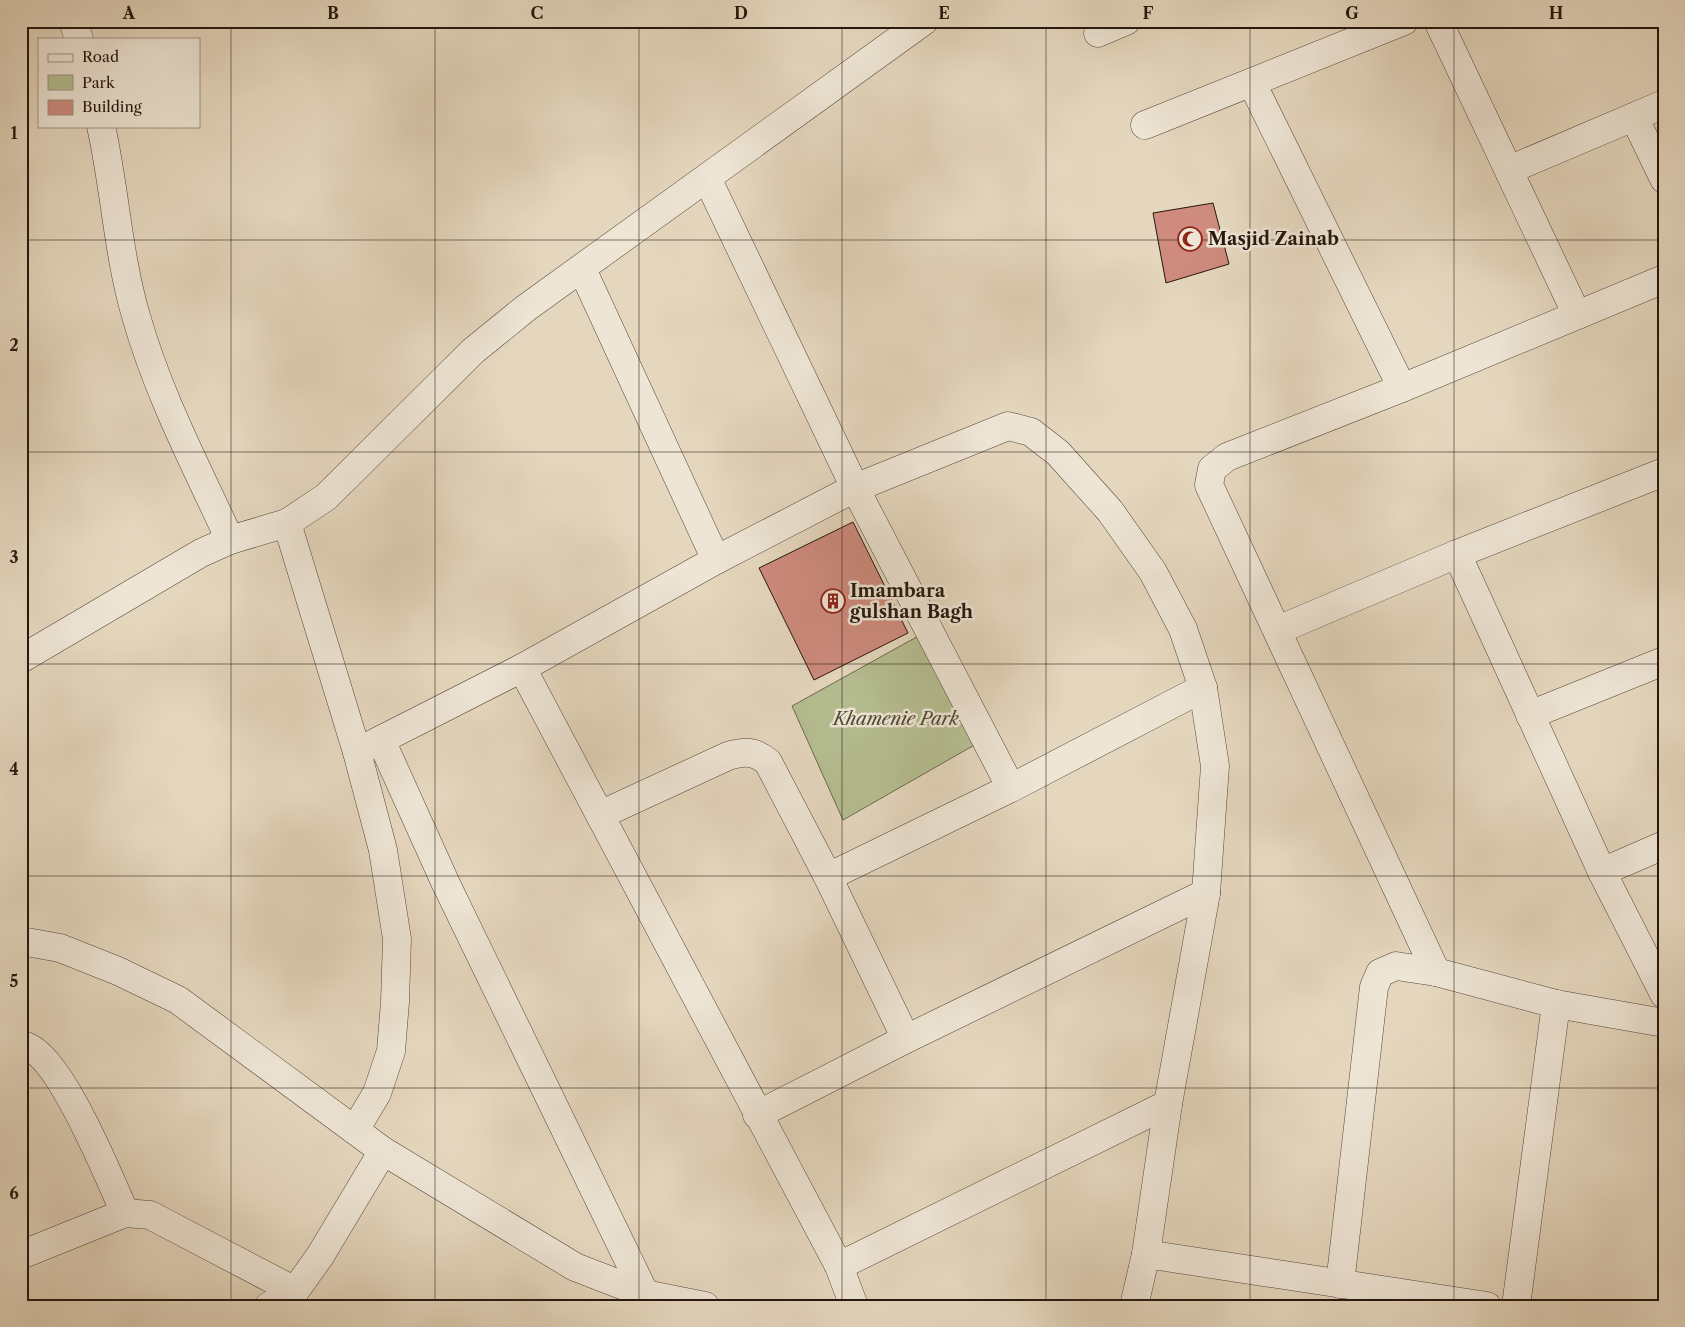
<svg xmlns="http://www.w3.org/2000/svg" width="1685" height="1327" font-family="'Libre Caslon Text',serif">
<style>
.green{fill:#b5be91;stroke:#6d6a50}
.building{fill:#ce8b7e;stroke:#25160e}
.lines{fill:none;stroke-linecap:round;stroke-linejoin:round}
.minor-casing{stroke:#55463a;stroke-width:29}
.minor{stroke:#eee5d5;stroke-width:28}
.grid{fill:none;stroke:#25160e;stroke-width:1;stroke-opacity:0.55}
.labels{text-anchor:middle;stroke-width:5;stroke-linejoin:round;paint-order:stroke}
.poi-label{font-size:18px;font-weight:bold;fill:#25160e;stroke:#eee5d5;text-anchor:start}
.park-label{font-size:18px;font-style:italic;fill:#504835;stroke:#eee5d5}
.neatline{fill:none;stroke:#25160e;stroke-width:2}
.grid-label{font-size:16px;text-anchor:middle;font-weight:bold;fill:#25160e}
</style>
<rect width="100%" height="100%" fill="#e5d7be"/>
<filter id="stains"><feTurbulence type="fractalNoise" baseFrequency=".004" numOctaves="4"/><feColorMatrix values="0 0 0 0 .2 0 0 0 0 .09 0 0 0 0 .02 0 0 0 .5 -.17"/></filter>
<radialGradient id="worn" r=".72"><stop offset=".6" stop-color="#630" stop-opacity="0"/><stop offset="1" stop-color="#630" stop-opacity=".3"/></radialGradient>
<!-- green -->
<polygon class="green" points="922,634 978,743 843,820 792,706"/>
<!-- building -->
<g class="building">
<polygon points="1213,203 1229,264 1166,283 1153,213"/>
<polygon points="853,522 908,633 814,680 759,568"/>
</g>
<g class="lines">
<!-- minor casing -->
<g class="minor-casing">
<g id="minor">
<polyline points="73,21 79,39"/>
<polyline points="1438,21 1577,315"/>
<polyline points="1098,33 1126,21"/>
<polyline points="1252,83 1402,388"/>
<polyline points="1634,117 1664,179"/>
<polyline points="1145,125 1404,21"/>
<path d="M101,126C115,189 118,255 136,316C158,394 196,466 230,540"/>
<polyline points="1509,170 1664,104"/>
<polyline points="707,178 855,488 1011,788"/>
<polyline points="582,269 716,560"/>
<polyline points="287,523 357,752 383,850 397,939 395,1002 391,1051 377,1093 355,1130"/>
<polyline points="1457,554 1602,872 1664,994"/>
<polyline points="1278,630 1457,554 1664,472"/>
<polyline points="21,659 201,553 230,540 287,523 326,497 473,351 526,308 924,21"/>
<polyline points="522,668 839,1266 854,1306"/>
<polyline points="1530,715 1664,661"/>
<polyline points="381,740 446,884 645,1294"/>
<polyline points="357,752 522,668 716,560 855,488 1008,426 1031,432 1058,453 1110,511 1153,572 1183,629 1203,688 1215,766 1206,893 1168,1104 1146,1254 1134,1306"/>
<path d="M600,815L728,756C745,751 755,751 768,762L828,877L906,1039"/>
<polyline points="1602,872 1664,845"/>
<polyline points="828,877 1011,788 1203,688"/>
<polyline points="21,941 60,948 118,971 178,1000 383,1151 575,1267 645,1294 705,1306"/>
<polyline points="1436,972 1209,485 1212,469 1227,457 1402,388 1664,279"/>
<path d="M21,1045C58,1048 110,1180 125,1213"/>
<polyline points="757,1115 906,1039 1206,893"/>
<polyline points="1146,1254 1487,1306"/>
<polyline points="21,1255 125,1213 150,1215 295,1291"/>
<polyline points="839,1266 1168,1104"/>
<polyline points="1340,1284 1374,987 1380,973 1396,966 1436,972 1556,1004 1664,1023"/>
<polyline points="269,1306 295,1291 320,1256 383,1151"/>
<polyline points="1516,1306 1556,1004"/>
</g>
</g>
<!-- minor -->
<use href="#minor" class="minor"/>
</g>
<!-- grid -->
<path class="grid" d="M231,21V1306M435,21V1306M639,21V1306M842,21V1306M1046,21V1306M1250,21V1306M1454,21V1306M21,240H1664M21,452H1664M21,664H1664M21,876H1664M21,1088H1664"/>
<!-- icons -->
<defs>
<g id="mosque-ring" transform="scale(1.25)"><circle r="9.5" fill="#eee5d5" stroke="#8f2418" stroke-width="1.5"/><path d="M3.5-4.9A6 6 0 1 0 3.5 4.9A5 5 0 1 1 3.5-4.9Z" fill="#8f2418"/></g>
<g id="building-ring" transform="scale(1.25)"><circle r="9.5" fill="#eee5d5" stroke="#8f2418" stroke-width="1.5"/><path d="M-4-6H4V6H1V3H-1V6H-4ZM-2.5-4.3h1.7v1.8h-1.7ZM.8-4.3h1.7v1.8H.8ZM-2.5-1h1.7V.8h-1.7ZM.8-1h1.7V.8H.8Z" fill="#8f2418"/></g>
</defs>
<g fill-rule="evenodd">
<use href="#mosque-ring" x="1190" y="239"/>
<use href="#building-ring" x="833" y="601"/>
</g>
<g class="labels">
<!-- poi labels -->
<g class="poi-label">
<text x="1208" y="245">Masjid Zainab</text>
<text x="850" y="597">Imambara<tspan x="850" dy="21">gulshan Bagh</tspan></text>
</g>
<!-- park labels -->
<g class="park-label">
<text x="896" y="725">Khamenie Park</text>
</g>
</g>
<!-- margin -->
<rect width="1685" height="1327" fill="none" stroke="#e5d7be" stroke-width="55"/>
<!-- legend -->
<rect x="38" y="38" width="162" height="90" fill="#eee5d5" stroke="#9e9285"/>
<rect x="48" y="54" width="25" height="8" fill="#eee5d5" stroke="#9e9285"/>
<text x="82" y="62" font-size="15" fill="#25160e">Road</text>
<rect x="48" y="75" width="25" height="15" fill="#b5be91" stroke="#9e9285"/>
<text x="82" y="88" font-size="15" fill="#25160e">Park</text>
<rect x="48" y="100" width="25" height="15" fill="#ce8b7e" stroke="#9e9285"/>
<text x="82" y="112" font-size="15" fill="#25160e">Building</text>
<rect x="28" y="28" width="1630" height="1272" class="neatline"/>
<g class="grid-label">
<text x="129" y="19">A</text>
<text x="333" y="19">B</text>
<text x="537" y="19">C</text>
<text x="741" y="19">D</text>
<text x="944" y="19">E</text>
<text x="1148" y="19">F</text>
<text x="1352" y="19">G</text>
<text x="1556" y="19">H</text>
<text x="14" y="139">1</text>
<text x="14" y="351">2</text>
<text x="14" y="563">3</text>
<text x="14" y="775">4</text>
<text x="14" y="987">5</text>
<text x="14" y="1199">6</text>
</g>
<rect width="100%" height="100%" filter="url(#stains)"/>
<rect width="100%" height="100%" fill="url(#worn)"/>
</svg>
